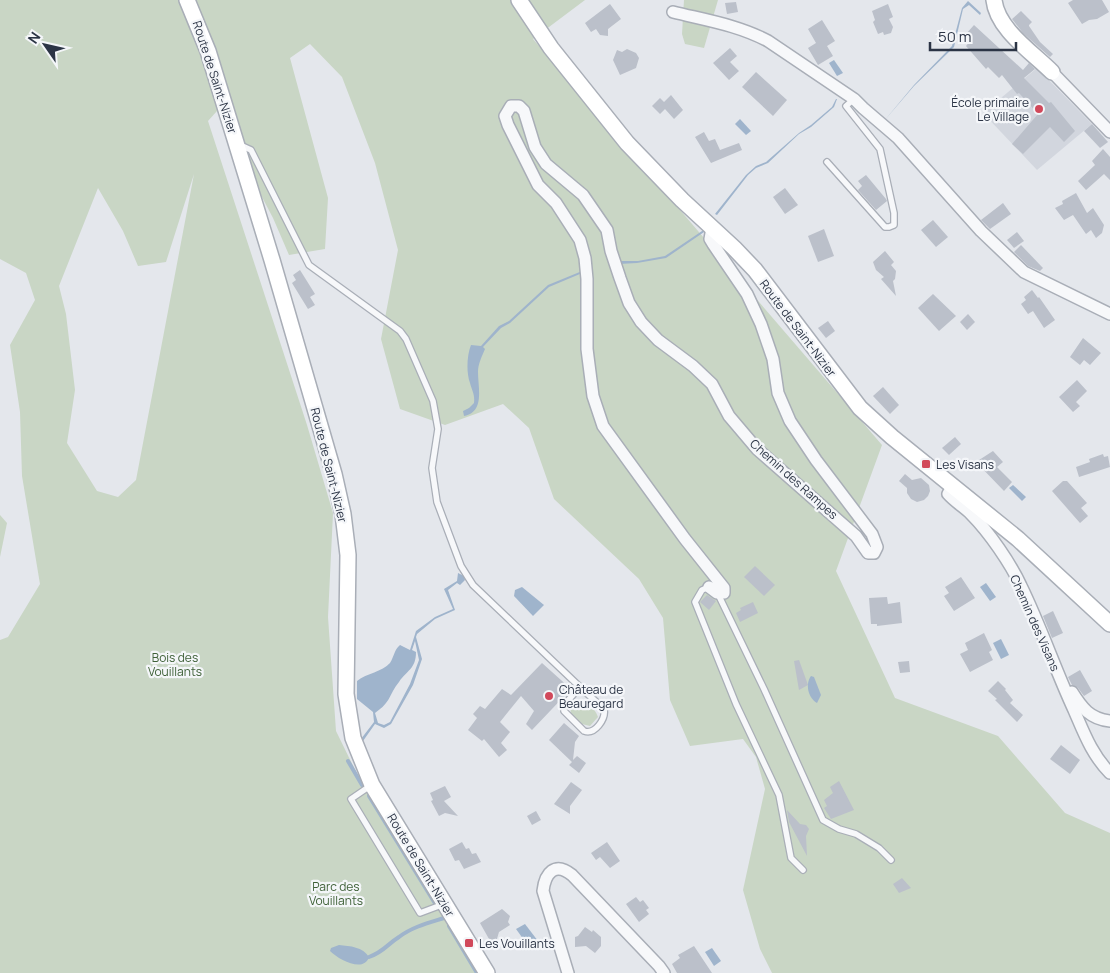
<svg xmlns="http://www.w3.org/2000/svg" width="1110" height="973" font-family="Manrope,sans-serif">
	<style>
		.built { fill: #d2d6de }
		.green { fill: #c9d6c5; fill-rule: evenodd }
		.water { fill: #9fb4cc; fill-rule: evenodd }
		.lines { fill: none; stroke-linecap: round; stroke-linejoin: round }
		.stream { stroke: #9fb4cc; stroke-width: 4 }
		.building { fill: #bbc0ca }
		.service-casing { stroke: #a9aeb7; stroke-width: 8 }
		.minor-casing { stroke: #a9aeb7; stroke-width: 14 }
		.secondary-casing { stroke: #a9aeb7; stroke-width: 18 }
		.service { stroke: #f7f8fa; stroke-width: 5.5 }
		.minor { stroke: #f7f8fa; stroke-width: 11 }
		.secondary { stroke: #fff; stroke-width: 15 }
		.poi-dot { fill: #d1495b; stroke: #f4f6f9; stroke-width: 2 }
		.labels { text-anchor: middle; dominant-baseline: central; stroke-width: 4.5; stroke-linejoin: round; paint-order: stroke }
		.street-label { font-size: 12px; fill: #2b3445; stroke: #f4f6f9 }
		.poi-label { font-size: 12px; fill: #2b3445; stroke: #f4f6f9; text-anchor: start }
		.park-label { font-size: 12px; fill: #3f6138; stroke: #f4f6f9 }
	</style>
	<rect width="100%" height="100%" fill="#e4e7ec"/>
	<path class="built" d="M1037 68 1092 124 1037 170 983 113Z"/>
	<g class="green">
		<path d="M0 0H585L533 39 882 445 836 571 895 698 998 736 1065 813 1110 833V973H772L760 949 743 890 765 789 756 757 743 739 690 746 670 700 663 618 639 579 554 499 529 428 503 404 445 425 400 409 381 339 398 250 375 163 342 77 310 44 290 58 328 198 325 249 289 255 273 218 217 111 208 121 307 425 333 513 328 617 336 731 359 778 479 973H0V640L8 637 40 584 22 476 20 412 10 345 35 300 26 273 0 259ZM194 174 136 480 118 497 97 491 67 443 75 390 66 314 59 286 98 188 123 231 138 266 166 262Z"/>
		<path d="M684 0H718L704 48 685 44 682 34Z"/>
		<path d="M0 515 7 523 0 557Z"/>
		<path d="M577 699C586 699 595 708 598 717L590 726 582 724 571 714 570 706Z"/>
	</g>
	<g class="water">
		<path d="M968 1 981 13 980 15 969 5 963 9 954 47 914 86 884 121 914 85 952 46 962 8Z"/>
		<path d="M834 60 843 73 837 76 829 63Z"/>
		<path d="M836 99H837L834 107 811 127 799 134 768 163 756 168 748 175 717 215 715 214 746 175 756 166 766 162 799 133 811 125 832 107Z"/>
		<path d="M740 119 751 131 746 135 735 124Z"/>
		<path d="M705 229 707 230 666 258 637 263 619 264 617 261H638L665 256Z"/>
		<path d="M587 269V271L549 287 510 323 501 328 483 347 485 349C482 356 478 364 478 372 478 388 485 412 464 416L463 411 469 408 474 403C475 394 472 391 470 383 466 372 467 355 471 345L481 346 499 326 509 321 548 285Z"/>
		<path d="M1013 485 1026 497 1022 501 1009 488Z"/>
		<path d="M458 573 464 576 465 580 460 585 457 583 448 590 455 610 435 619 417 634 416 637 422 659 413 685 391 724 384 728 375 724 363 741 361 739 374 722 373 712 357 699V681C367 673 382 672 390 663 394 657 394 650 400 645L410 650 416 631 435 617 453 609 444 589 457 581ZM415 641 419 660 410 684 390 722 384 725 378 723 375 713C392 701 388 696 399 682 407 670 416 669 416 652L412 650Z"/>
		<path d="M986 583 996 597 990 601 980 587Z"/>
		<path d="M522 587 544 605 533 616 514 596 515 590Z"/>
		<path d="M1001 639 1009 655 1001 659 993 643Z"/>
		<path d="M811 676 814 677 821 695 817 703C808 698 805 684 811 676Z"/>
		<path d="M525 924 538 941 529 947 516 929Z"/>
		<path d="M339 945C350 946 363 947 369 957 364 973 339 960 330 951L331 948Z"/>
		<path d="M712 948 721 961 714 966 705 952Z"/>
	</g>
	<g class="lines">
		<g class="stream">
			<path d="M348 761 362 785"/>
			<path d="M369 796 436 905"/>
			<path d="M449 926 477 973"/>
			<path d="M369 957C385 951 386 945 399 937 412 927 428 923 444 918"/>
		</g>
	</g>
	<g class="building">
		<path d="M1073 0H1102L1109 12 1097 19 1089 20 1082 24 1068 3Z"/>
		<path d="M736 2 738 12 727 14 725 3Z"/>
		<path d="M610 4 621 19 608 29V36L600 35 596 29 591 32 585 23Z"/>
		<path d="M888 4 893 17 889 19 893 27 891 33 884 35 883 32 878 34 873 22 875 20 872 11Z"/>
		<path d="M1021 11 1032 22 1029 25V26L1040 42 1053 54 1050 57 1023 33 1012 19Z"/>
		<path d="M822 20 835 41 827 46 833 56 818 65 808 48 816 43 808 29Z"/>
		<path d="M974 25 1023 70 1029 63 1035 69 1024 78 1049 103 1051 102 1075 131 1064 142 1050 127 1023 154 1012 144 1038 114 1019 93 1017 94 1002 75 999 78 988 67 986 69 966 46 971 40 966 34Z"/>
		<path d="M730 48 737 56 730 62 739 71 729 80 713 63Z"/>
		<path d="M627 49 636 53 639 58 636 68 620 75 613 60 617 50 622 52Z"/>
		<path d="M756 72 787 100 773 116 742 87Z"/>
		<path d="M671 95 683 110 674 119 665 109 660 114 652 106 660 98 664 102Z"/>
		<path d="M1092 124 1108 142 1100 148 1084 131Z"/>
		<path d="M704 132 709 141 715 139 720 150 739 143 742 150 711 163 695 137Z"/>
		<path d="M1103 149 1110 157V180L1104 174 1086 190 1078 181 1095 165 1092 161Z"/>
		<path d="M866 175 886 199 887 201 876 210 858 190 862 186 858 181Z"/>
		<path d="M785 188 798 205 785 214 773 197Z"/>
		<path d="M1076 193 1087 213 1093 208 1104 225 1102 233 1096 238 1091 230 1086 234 1073 215 1064 220 1055 208 1063 204 1062 201Z"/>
		<path d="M1003 203 1011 214 990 229 981 220Z"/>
		<path d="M933 220 948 237 936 247 921 230Z"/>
		<path d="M824 229 834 256 818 262 808 236Z"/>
		<path d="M1017 232 1024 241 1014 248 1007 240Z"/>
		<path d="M1021 245 1043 268 1040 271 1028 266 1014 252Z"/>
		<path d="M885 251 894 262 891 265 896 271 895 279 893 281 896 296 881 279 884 277 876 270 873 262Z"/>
		<path d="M300 270 315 294 310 297 315 305 308 309 292 283 296 280 293 275Z"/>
		<path d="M1032 290 1038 298 1039 297 1055 320 1044 328 1033 311 1028 314 1021 304 1026 300 1024 297Z"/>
		<path d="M933 294 956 316 939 331 918 308Z"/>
		<path d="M968 314 975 322 967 330 960 322Z"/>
		<path d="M828 321 835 331 826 338 818 328Z"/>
		<path d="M1083 338 1101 353 1090 365 1084 360 1080 365 1070 357Z"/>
		<path d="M1077 380 1087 391 1076 402 1080 406 1073 412 1059 397Z"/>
		<path d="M883 387 899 405 890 414 873 396Z"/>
		<path d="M955 437 961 444 949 455 942 448Z"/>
		<path d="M993 451 1003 462 997 467 1012 482 1004 491 976 462Z"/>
		<path d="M1103 454 1104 457 1108 456 1110 467 1079 477 1076 467 1090 462 1089 459Z"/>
		<path d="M905 474 912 480 921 478 929 485 930 491 928 496 924 500 917 502 911 499 907 493V488L899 481Z"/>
		<path d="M1063 481H1067L1087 503 1081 508 1088 516 1080 523 1052 491Z"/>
		<path d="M755 566 775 585 764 596 744 577Z"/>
		<path d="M961 577 975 598 954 611 944 596 949 593 945 587Z"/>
		<path d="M707 595 716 601 709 610 700 602Z"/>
		<path d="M887 597 888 604 900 602 902 623 877 626V624H871L869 598Z"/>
		<path d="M753 602 758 613 740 622 736 613 741 610 740 608Z"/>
		<path d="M1053 611 1063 633 1052 638 1043 616Z"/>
		<path d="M984 633 992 650 989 652 993 660 970 672 960 654 968 650 965 643Z"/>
		<path d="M799 660 808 685 799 690 794 661Z"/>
		<path d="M909 661 910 672 900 673 898 662Z"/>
		<path d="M542 663 571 689 532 730 526 724 534 711 521 696 500 722 510 732 501 743 507 750 499 757 484 739 482 741 468 730 477 718 473 714 480 706 485 709 502 689 511 695Z"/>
		<path d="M1080 670 1092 691 1084 696 1078 688 1072 685 1068 677Z"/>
		<path d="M998 681 1006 689 1005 690 1013 700 1010 703 1023 715 1017 722 995 700 997 699 988 691Z"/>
		<path d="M564 723 579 736 575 742 573 760 577 756 586 763 579 773 569 765 572 762 549 740Z"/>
		<path d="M1061 745 1080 760 1070 774 1050 759Z"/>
		<path d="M839 781 854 810 831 819 824 808 827 806 824 800 833 793 830 787Z"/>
		<path d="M571 782 582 790 570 806V814L554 804Z"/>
		<path d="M445 786 451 797 444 801 458 816 445 813 439 816 431 801 433 800 430 793Z"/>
		<path d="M787 810 800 824 806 825 809 829 806 836 807 856 789 822Z"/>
		<path d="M536 811 541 820 532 825 527 816Z"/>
		<path d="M462 842 466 849 469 848 472 854 476 853 481 862 464 869 459 860 455 861 449 849Z"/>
		<path d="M607 842 620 861 610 868 600 857 596 860 591 853Z"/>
		<path d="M902 878 911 888 899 893 893 884Z"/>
		<path d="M636 897 640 902 643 900 649 908 646 910 649 914 639 922 626 904Z"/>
		<path d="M502 909 510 916 508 922 510 925 499 932 496 942 489 939 480 923Z"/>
		<path d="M585 927 592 932 593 930 601 937V946L595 953 586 946 575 947V937L578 936Z"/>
		<path d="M694 946 712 973H677L672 964 680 958 678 955Z"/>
	</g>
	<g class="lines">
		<g class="service-casing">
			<g id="service">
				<path d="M240 145 251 150 309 265 400 331 406 339 433 401 438 429 432 468 437 502 461 566 473 585 580 687 564 705V711L584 731C595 735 606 719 604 709L580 687"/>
				<path d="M827 162 885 227H889L894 225V213L880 149 846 106 854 99"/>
				<path d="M709 587 702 590 695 602 736 704 779 795 791 858 803 870"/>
				<path d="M718 594 764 689 823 820 839 829 856 834 879 848 891 860"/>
				<path d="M370 786 351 799 420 913 444 904"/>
			</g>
		</g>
		<g class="minor-casing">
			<g id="minor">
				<path d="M673 12C705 20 738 25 768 41L854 99 863 108 898 138 981 231 1024 272 1110 314"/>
				<path d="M1052 72 1110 132"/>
				<path d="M953 485 948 494C955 502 964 507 971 514 989 532 1011 564 1021 586 1041 627 1055 669 1074 710 1084 733 1092 755 1110 773"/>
				<path d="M709 587 717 593H724V588L685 539 603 426 593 396 587 349V279L585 258 580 240 556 203 538 185 508 125 505 116 511 106H519L524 111 535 147 546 164 583 195 607 230 611 251 620 278 629 303 641 322 658 340 693 366 712 384 729 416 757 449 856 536 868 553H874L877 547 872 534 816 460 790 421 778 393 773 359 761 324 747 294 713 244 710 239 712 228"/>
				<path d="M1072 692C1082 708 1090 719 1110 721"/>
				<path d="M568 973 543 891C545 873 555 861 572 875L659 966 664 973"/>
			</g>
		</g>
		<g class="secondary-casing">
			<g id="secondary">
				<path d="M187 0 208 51 272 260 334 474 343 514 348 555 346 694 353 738 372 785 487 973"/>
				<path d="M519 0 551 48 627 143 682 200 734 248 755 270 860 408 892 437 1018 539 1110 624"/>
				<path d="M994 0C997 29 1032 52 1052 72"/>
			</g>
		</g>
		<use href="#service" class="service"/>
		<use href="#minor" class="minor"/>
		<use href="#secondary" class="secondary"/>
	</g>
	<g class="poi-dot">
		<circle cx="1039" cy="109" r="5"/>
		<rect x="921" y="459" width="10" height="10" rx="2.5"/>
		<circle cx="549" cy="696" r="5"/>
		<rect x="464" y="938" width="10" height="10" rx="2.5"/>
	</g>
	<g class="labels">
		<g class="street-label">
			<text transform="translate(215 77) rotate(72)">Route de Saint-Nizier</text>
			<text transform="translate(798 328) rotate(53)">Route de Saint-Nizier</text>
			<text transform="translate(329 465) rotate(76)">Route de Saint-Nizier</text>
			<text transform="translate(794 479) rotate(42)">Chemin des Rampes</text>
			<text transform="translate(1035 623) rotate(66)">Chemin des Visans</text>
			<text transform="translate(421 865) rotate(59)">Route de Saint-Nizier</text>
		</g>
		<g class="poi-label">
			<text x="1029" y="102" text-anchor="end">École primaire<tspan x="1029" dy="14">Le Village</tspan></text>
			<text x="936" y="464">Les Visans</text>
			<text x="559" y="689">Château de<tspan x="559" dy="14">Beauregard</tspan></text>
			<text x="479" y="943">Les Vouillants</text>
		</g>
		<g class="park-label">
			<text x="175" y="657">Bois des<tspan x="175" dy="14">Vouillants</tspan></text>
			<text x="336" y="886">Parc des<tspan x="336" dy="14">Vouillants</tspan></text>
		</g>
	</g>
	<g transform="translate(45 45) rotate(304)" stroke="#f4f6f9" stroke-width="4" paint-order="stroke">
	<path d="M0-4L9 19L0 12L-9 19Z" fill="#2b3445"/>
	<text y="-8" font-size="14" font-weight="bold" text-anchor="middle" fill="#2b3445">N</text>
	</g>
	<path d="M930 42v8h86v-8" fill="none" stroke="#2b3445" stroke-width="2.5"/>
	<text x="938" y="42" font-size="15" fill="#2b3445" stroke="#f4f6f9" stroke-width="4" paint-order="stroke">50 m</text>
</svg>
